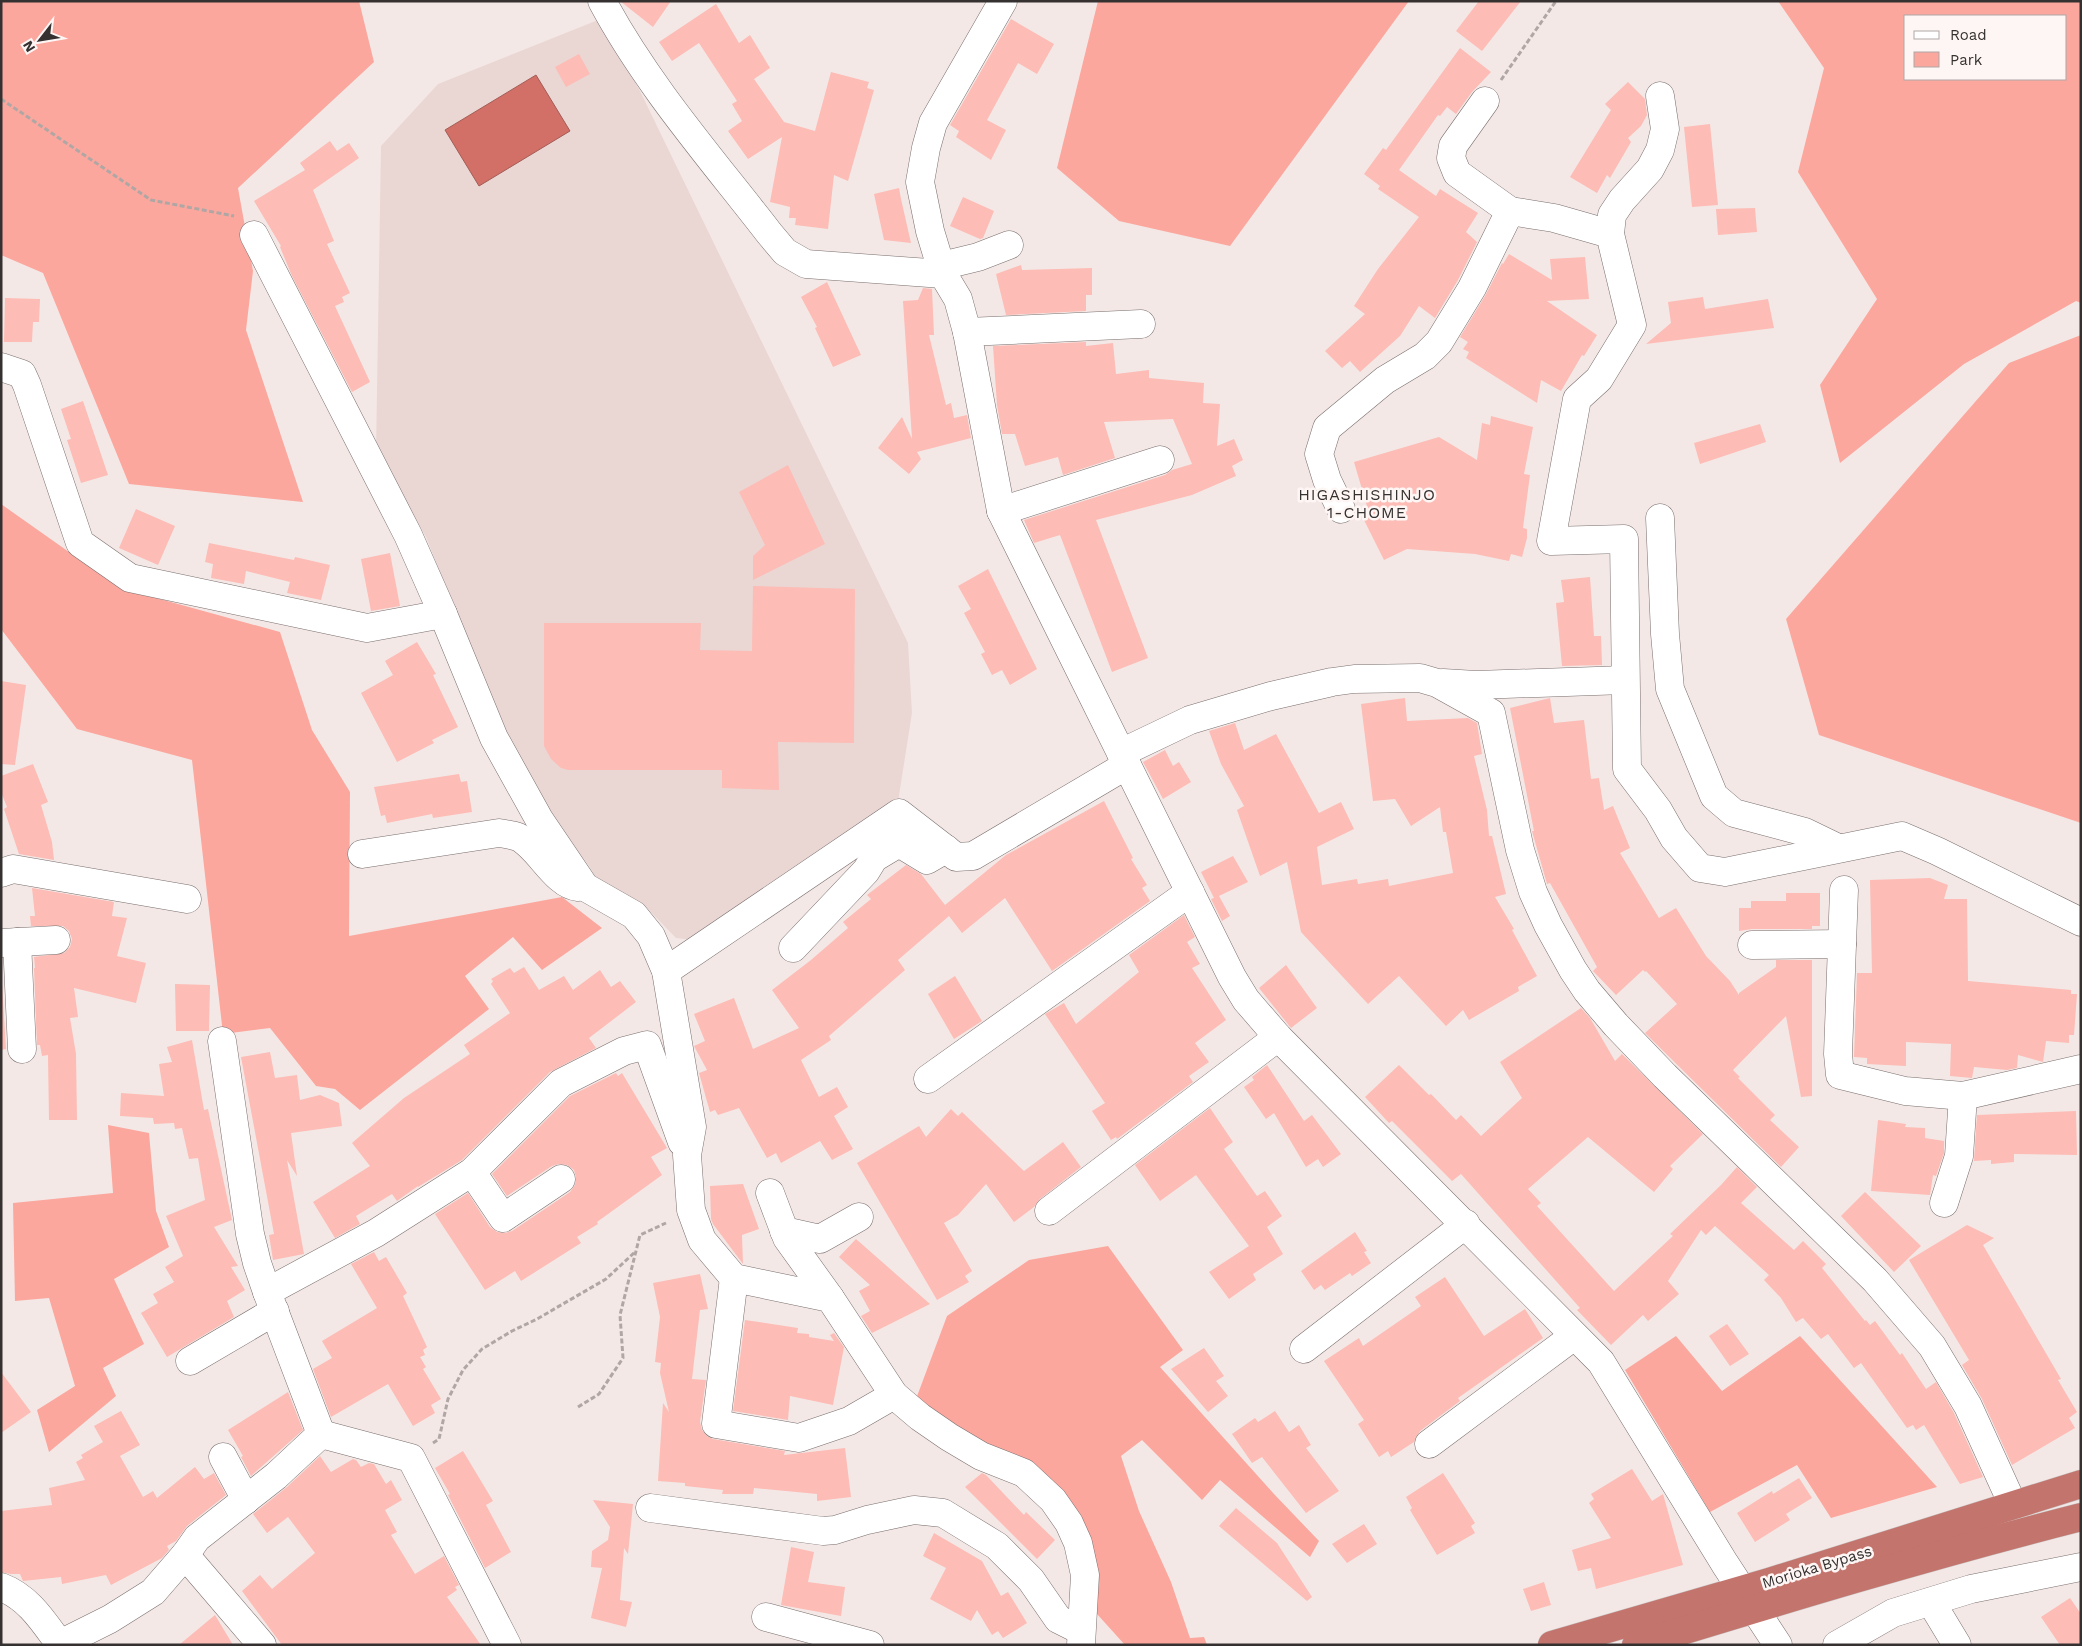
<svg xmlns="http://www.w3.org/2000/svg" width="2082" height="1646" font-family="'Work Sans',sans-serif">
	<style>
		.built { fill: #ead7d4 }
		.green { fill: #fba79e; fill-rule: evenodd }
		.water { fill: #d26f66; stroke: #a35c56 }
		.building { fill: #fdbcb5 }
		.lines { fill: none; stroke-linecap: round; stroke-linejoin: round }
		.minor-casing { stroke: #796f6e; stroke-width: 29 }
		.highway-casing { stroke: #cac9c9; stroke-width: 29 }
		.path { stroke: #b0a7a5; stroke-width: 3; stroke-dasharray: 5 2.5; stroke-linecap: butt }
		.minor { stroke: #fff; stroke-width: 28 }
		.highway { stroke: #c3746c; stroke-width: 28 }
		.labels { text-anchor: middle; dominant-baseline: central; stroke-width: 5; stroke-linejoin: round; paint-order: stroke }
		.street-label { font-size: 15px; fill: #353130; stroke: #fef6f5 }
		.neighbourhood-label { font-size: 16px; letter-spacing: 1px; fill: #353130; stroke: #fef6f5 }
	</style>
	<rect width="100%" height="100%" fill="#f4e8e6"/>
	<path class="built" d="M598 20 640 91 908 643 912 713 898 802 692 940 676 938 645 906 599 883 589 866 560 828 503 731 426 537 376 451 381 146 438 84Z"/>
	<g class="green">
		<path d="M1 1H359L374 62 238 188 253 271 246 330 303 502 129 484 43 273 1 255Z"/>
		<path d="M1098 1H1409L1230 246 1119 221 1057 168Z"/>
		<path d="M1778 1H2081V303L2076 301 1964 364 1840 463 1820 385 1877 299 1798 172 1824 68ZM2066 16V79H1906V16Z"/>
		<path d="M2081 335V823L1819 735 1786 619 2009 363Z"/>
		<path d="M1 504 120 588 280 632 312 730 350 792 349 936 562 897 602 928 542 970 513 937 465 976 489 1009 360 1110 335 1089 316 1086 270 1028 223 1034 192 760 77 729 1 629Z"/>
		<path d="M108 1125 149 1133 156 1211 169 1247 114 1279 144 1344 103 1368 116 1396 49 1452 37 1410 75 1386 49 1298 15 1301 13 1203 113 1193Z"/>
		<path d="M1108 1246 1183 1350 1160 1367 1274 1494 1319 1541 1310 1557 1220 1480 1202 1500 1142 1440 1121 1456 1139 1511 1171 1582 1190 1638 1204 1637 1207 1645H1125L1097 1614 1094 1557 969 1437 916 1399 947 1316 1029 1260Z"/>
		<path d="M1676 1336 1722 1391 1800 1336 1937 1487 1831 1518 1797 1465 1710 1512 1625 1370Z"/>
	</g>
	<path class="water" d="M536 75 570 131 479 186 445 130Z"/>
	<g class="building">
		<path d="M620 1H671L653 27Z"/>
		<path d="M1479 1H1521L1482 51 1456 31Z"/>
		<path d="M716 4 739 43 750 35 770 68 754 79 784 122 815 131 831 72 869 82 867 88 874 90 848 181 834 175 828 229 795 225 796 218H789L790 207 770 202 782 137 748 159 728 131 742 121 732 104 737 101 699 43 672 61 659 42Z"/>
		<path d="M1011 19 1054 44 1037 74 1018 63 987 120 1006 130 991 160 956 137 959 131 950 125Z"/>
		<path d="M1460 48 1491 72 1472 92 1456 114 1447 107 1440 116 1438 115 1399 170 1436 196 1440 189 1478 213 1466 232 1477 242 1458 280 1435 318 1419 306 1400 336 1360 372 1350 361 1342 368 1325 351 1365 314 1354 306 1378 269 1419 217 1378 189 1380 186 1364 174 1383 148 1386 150Z"/>
		<path d="M579 54 590 74 566 87 555 67Z"/>
		<path d="M1628 82 1645 99 1647 115 1641 126 1628 138 1631 142 1610 178 1607 175 1597 193 1570 177 1611 110 1605 104Z"/>
		<path d="M1710 124 1718 205 1692 207 1684 127Z"/>
		<path d="M330 141 337 151 349 143 359 158 313 190 334 241 327 244 350 293 342 297 344 302 335 306 370 382 352 392 292 276 280 247 281 246 254 201 305 170 300 163Z"/>
		<path d="M899 188 901 199 911 243 884 240 874 194Z"/>
		<path d="M963 197 994 211 983 238 980 239 950 226Z"/>
		<path d="M1755 208 1757 232 1718 235 1716 209Z"/>
		<path d="M1509 254 1552 280 1550 259 1585 257 1589 299 1547 301 1597 335 1584 356 1582 355 1561 391 1541 380 1537 403 1466 358 1469 352 1463 349 1468 342 1460 337 1485 296 1502 263 1503 264Z"/>
		<path d="M1021 265 1022 270 1092 268V295H1086V311L1006 315 996 274Z"/>
		<path d="M827 282 861 355 833 367 815 328 817 327 801 297Z"/>
		<path d="M923 288 932 289 934 335H929L946 405 951 403 954 418 967 415 971 438 917 452 921 459 909 474 878 448 902 417 912 439 903 301 918 300Z"/>
		<path d="M1703 297 1705 309 1768 299 1774 328 1646 344 1671 323 1668 302Z"/>
		<path d="M5 298 40 299 39 322H33L32 342H4Z"/>
		<path d="M1086 342V346L1113 343 1116 374 1149 370V378L1204 383 1203 403 1220 404 1217 446 1234 439 1243 460 1232 466 1236 476 1192 495 1096 520 1148 658 1112 672 1060 535 1034 543 1024 520 1165 475 1172 470 1192 464 1173 419 1104 422 1115 458 1063 475 1058 457 1025 466 1015 434H1002L997 405 993 346Z"/>
		<path d="M83 401 108 475 81 483 67 440 71 439 61 409Z"/>
		<path d="M1491 416 1533 427 1524 474 1530 475 1523 528 1527 529V538L1522 557 1511 554 1509 561 1475 554 1407 549 1384 560 1362 516 1369 513 1354 462 1439 437 1477 460 1482 423 1490 425Z"/>
		<path d="M1760 424 1766 442 1700 464 1694 443Z"/>
		<path d="M788 465 825 544 753 580V556L765 545 739 492Z"/>
		<path d="M136 509 175 526 158 565 119 548Z"/>
		<path d="M209 543 294 560 295 557 330 565 321 600 287 593 290 582 246 571 244 584 211 578 213 564 205 562Z"/>
		<path d="M390 553 400 606 371 611 361 559Z"/>
		<path d="M988 569 1037 669 1010 685 1002 670 992 675 981 654 985 652 964 613 971 609 958 586Z"/>
		<path d="M1590 577 1594 636H1601L1602 665 1562 666 1556 603 1564 602 1561 580Z"/>
		<path d="M753 586 855 589 854 743 778 742 779 790 722 788V770H568L561 768 551 759 544 746V623H701L700 650 752 651Z"/>
		<path d="M417 642 436 674 433 675 458 727 432 740 434 743 397 762 361 693 393 675 385 661Z"/>
		<path d="M1 681 26 685 15 765 1 764Z"/>
		<path d="M1405 698 1407 721 1468 718 1477 723 1482 754 1474 756 1487 810 1489 836H1492L1506 894 1495 897 1514 929 1512 930 1537 976 1518 987 1519 991 1469 1020 1463 1010 1446 1026 1399 976 1368 1004 1301 932 1287 862 1260 876 1237 810 1244 806 1221 764 1209 731 1235 723 1244 750 1276 734 1319 813 1341 802 1354 829 1317 847 1322 885 1357 879 1358 884 1388 879 1389 886 1453 873 1446 832H1443L1440 807 1411 826 1395 799 1373 801 1361 704Z"/>
		<path d="M1550 698 1554 723 1584 720 1591 779 1599 778 1604 810 1613 806 1630 848 1620 853 1659 918 1676 908 1706 956 1730 981 1739 995V993L1776 967V960H1812V1096L1801 1097 1786 1016 1733 1070 1740 1077 1738 1078 1775 1115 1770 1120 1799 1147 1781 1167 1645 1033 1677 1004 1646 971 1645 972 1643 970 1616 995 1593 971 1597 967 1550 883 1547 884 1532 831H1534L1510 708Z"/>
		<path d="M1165 750 1173 766 1179 762 1191 782 1163 799 1143 762Z"/>
		<path d="M33 764 48 802 41 805 52 842 54 860 19 854 4 809 7 807 1 792V776Z"/>
		<path d="M459 774 461 782 467 781 472 812 433 818 432 814 387 823 385 815 381 816 374 787Z"/>
		<path d="M1104 801 1133 858 1131 859 1147 885 1142 888 1150 901 1052 971 1005 898 962 933 949 916 898 960 905 970 829 1036 831 1040 801 1060 819 1097 837 1087 848 1107 834 1116 853 1149 832 1160 820 1141 781 1163 776 1153 767 1158 739 1108 718 1115 715 1110 710 1112 699 1073 707 1070 694 1046 705 1041 694 1014 734 998 753 1049 799 1028 772 990 811 960 848 928 843 922 871 899 867 895 906 865 921 874 945 905 1006 855Z"/>
		<path d="M1233 856 1248 882 1219 896 1230 916 1222 921 1211 899 1214 898 1201 872Z"/>
		<path d="M1930 878 1948 885 1944 899H1967L1968 981 2071 990V994H2077L2074 1035H2069V1043L2046 1041 2043 1062 2018 1055 2017 1068 2007 1070 1974 1067 1972 1078 1950 1076 1951 1044 1906 1042V1066L1867 1064V1058L1854 1057 1857 973H1872L1870 880Z"/>
		<path d="M32 888 114 902 112 916 127 918 117 956 146 963 136 1003 74 988 78 1017 70 1018 76 1054 77 1120H49L48 1055 42 1056 40 1045H37L34 968H35L34 957 64 953 70 947 72 939 69 931 63 926H31L30 916H35Z"/>
		<path d="M1786 893H1820V926H1812V929H1752L1739 931V908H1751V901H1786Z"/>
		<path d="M1184 915 1195 937 1187 942 1200 964 1192 968 1226 1020 1195 1043 1209 1062 1189 1076 1193 1082 1117 1139 1116 1137 1111 1140 1092 1111 1105 1103 1045 1014 1064 1003 1076 1024 1139 972 1129 955Z"/>
		<path d="M1286 965 1317 1008 1291 1028 1259 988Z"/>
		<path d="M524 967 539 990 564 976 573 990 600 970 611 987 620 981 636 1002 589 1038 596 1048 550 1072 462 1160 418 1187V1186L397 1201 392 1194 356 1216 360 1224 335 1238 313 1202 370 1166 352 1143 404 1098 470 1054 464 1045 510 1013 491 984 493 981 491 979 510 968 514 973Z"/>
		<path d="M1 968 6 1049 1 1050Z"/>
		<path d="M955 976 982 1021 954 1039 928 994Z"/>
		<path d="M175 984 210 985 209 1031H176Z"/>
		<path d="M1581 1008 1590 1018 1615 1061 1622 1054 1703 1134 1670 1166 1673 1169 1654 1192 1588 1137 1528 1189 1541 1203 1537 1206 1614 1291 1673 1236 1670 1234 1721 1185 1737 1167 1757 1187 1741 1203 1794 1250 1803 1241 1826 1264 1822 1268 1865 1321 1866 1320 1870 1325 1875 1321 1900 1355 1902 1353 1926 1389 1936 1382 1954 1413 1983 1477 1960 1484 1924 1425 1916 1430 1913 1425 1907 1428 1861 1363 1854 1368 1828 1334 1821 1339 1803 1318 1796 1322 1781 1298 1764 1280 1769 1275 1715 1226 1706 1235 1701 1230 1668 1281 1679 1294 1648 1321 1643 1315 1611 1345 1577 1310 1580 1308 1461 1174 1452 1181 1392 1121 1389 1123 1365 1097 1399 1065 1429 1095 1431 1094 1456 1120 1461 1115 1481 1136 1522 1098 1500 1062Z"/>
		<path d="M192 1040 204 1110 208 1109 232 1220 214 1227 238 1266 231 1267 245 1290 227 1301 234 1317 167 1357 141 1313 158 1303 153 1294 174 1282 165 1267 183 1256 166 1216 205 1200 198 1158 189 1159 182 1128 175 1129 174 1123 154 1124 153 1118 120 1116 121 1093 164 1096 159 1064 172 1062 167 1047Z"/>
		<path d="M270 1052 275 1078 297 1075 300 1100 320 1095 339 1103 342 1126 291 1133 297 1176 287 1160 304 1254 273 1260 269 1235 274 1234 241 1057Z"/>
		<path d="M1267 1065 1304 1121 1312 1115 1341 1154 1323 1167 1318 1159 1306 1167 1274 1113 1266 1119 1244 1087 1254 1080 1252 1077Z"/>
		<path d="M616 1073 618 1076 622 1073 667 1148 651 1157 662 1175 597 1222 598 1224 577 1237 581 1243 521 1281 515 1271 485 1290 435 1214 468 1193 490 1227 497 1232 505 1233 512 1231 570 1192 575 1185 576 1177 574 1170 567 1165 559 1164 552 1166 507 1196 492 1174 570 1096Z"/>
		<path d="M1210 1108 1233 1142 1224 1149 1257 1196 1265 1191 1282 1216 1267 1227 1283 1254 1253 1274 1256 1280 1229 1299 1209 1272 1249 1246 1196 1175 1160 1201 1135 1165Z"/>
		<path d="M951 1109 958 1116 962 1112 1024 1171 1063 1142 1081 1167 1040 1199 1034 1207 1014 1222 986 1184 958 1215 944 1223 972 1271 965 1276 969 1282 937 1300 857 1163 919 1126 926 1137Z"/>
		<path d="M2076 1111 2077 1155 2014 1154V1162L1991 1164V1160L1974 1161 1977 1115Z"/>
		<path d="M1878 1120 1906 1124 1905 1127 1925 1128V1138L1944 1141V1153L1936 1176 1933 1175 1930 1195 1871 1191Z"/>
		<path d="M743 1184 759 1229 742 1235 743 1264 713 1224 711 1219 710 1186Z"/>
		<path d="M1865 1192 1921 1246 1894 1272 1841 1216Z"/>
		<path d="M1967 1225 1994 1238 1983 1245 2061 1379 2058 1380 2077 1412 2069 1418 2075 1428 2012 1465 1982 1399 1962 1365 1969 1360 1909 1260Z"/>
		<path d="M1355 1232 1367 1251 1364 1252 1371 1263 1352 1276 1350 1273 1325 1290 1321 1285 1314 1290 1301 1271Z"/>
		<path d="M856 1239 930 1304 872 1333 861 1316 870 1311 859 1291 870 1285 839 1257Z"/>
		<path d="M374 1252 379 1261 386 1257 407 1293 403 1296 427 1347 423 1350 425 1355 420 1357 426 1367 423 1369 441 1399 431 1405 435 1413 413 1426 388 1384 331 1417 313 1369 332 1358 322 1341 377 1308 351 1264Z"/>
		<path d="M700 1274 708 1309 700 1310 692 1379 706 1380 700 1422 702 1430 707 1436 713 1439 785 1451 784 1455 845 1448 851 1497 817 1501V1494L754 1488 753 1494H722L723 1490 685 1486V1483L658 1481 663 1403 669 1412 660 1373 661 1363 655 1362 660 1317 653 1283Z"/>
		<path d="M1445 1277 1484 1336 1525 1309 1543 1338 1458 1398 1460 1401 1420 1431 1414 1442 1391 1457 1388 1451 1379 1457 1358 1424 1364 1420 1324 1361 1359 1338 1363 1346 1421 1306 1415 1297Z"/>
		<path d="M745 1320 798 1328 797 1333 809 1334V1337L834 1341 830 1335 834 1333 844 1347 833 1405 790 1396 788 1420 733 1411Z"/>
		<path d="M1727 1324 1749 1354 1730 1366 1709 1336Z"/>
		<path d="M1204 1348 1224 1376 1216 1381 1228 1396 1208 1412 1171 1369Z"/>
		<path d="M1 1372 31 1412 1 1433Z"/>
		<path d="M288 1392 303 1430 251 1476 241 1457 243 1456 228 1430Z"/>
		<path d="M121 1411 140 1445 120 1456 143 1497 153 1491 157 1498 195 1467 204 1479 214 1473 226 1495 187 1526 176 1541 167 1546 169 1550 162 1558 111 1585 106 1575 62 1584 61 1577 23 1581 20 1574H11L1 1572V1511L52 1505 49 1488 85 1480 76 1462 83 1458 81 1455 103 1442 94 1426Z"/>
		<path d="M1275 1411 1289 1432 1299 1425 1311 1445 1306 1448 1339 1491 1306 1513 1262 1457 1252 1463 1232 1434 1255 1418 1258 1422Z"/>
		<path d="M463 1451 493 1501 486 1505 511 1552 485 1568 448 1495 450 1494 435 1468Z"/>
		<path d="M320 1456 331 1472 353 1459 356 1460 361 1467 369 1463 374 1464 386 1484 391 1480 402 1500 385 1510 397 1532 391 1535 415 1574 444 1556 459 1585 455 1587 457 1590 447 1597 481 1645H282L242 1591 260 1575 272 1589 315 1553 288 1517 267 1533 253 1514 287 1487Z"/>
		<path d="M1632 1469 1652 1501 1663 1494 1683 1565 1596 1589 1591 1568 1578 1571 1572 1550 1611 1538 1589 1503 1594 1499 1591 1494Z"/>
		<path d="M982 1473 986 1475 1024 1515 1026 1512 1055 1540 1037 1559 965 1487Z"/>
		<path d="M1443 1473 1475 1523 1471 1526 1475 1533 1437 1555 1410 1510 1412 1508 1406 1497Z"/>
		<path d="M1799 1478 1812 1498 1786 1514 1790 1520 1755 1542 1737 1513 1772 1491 1773 1494Z"/>
		<path d="M593 1500 633 1504 628 1554 624 1548 620 1600 632 1602 626 1627 591 1618 602 1568 591 1567 592 1551 608 1540 610 1527Z"/>
		<path d="M1236 1508 1277 1543 1312 1597 1307 1601 1219 1526Z"/>
		<path d="M1364 1524 1377 1544 1347 1563 1332 1544Z"/>
		<path d="M934 1533 982 1561 1001 1596 1008 1592 1027 1623 1003 1638 998 1631 992 1635 977 1610 971 1621 930 1599 946 1568 923 1556Z"/>
		<path d="M791 1547 814 1552 808 1582 845 1587 841 1616 781 1605Z"/>
		<path d="M1544 1582 1551 1605 1531 1611 1523 1589Z"/>
		<path d="M2070 1598 2081 1614V1645H2060L2041 1617Z"/>
		<path d="M215 1615 233 1645H179Z"/>
	</g>
	<g class="lines">
		<g class="minor-casing">
			<g id="minor">
				<path d="M602 1C647 85 711 158 769 233L785 252 806 264 943 274 958 299 967 332 1001 511 1232 977 1246 1000 1278 1037 1601 1362 1725 1564 1778 1645"/>
				<path d="M1510 211 1554 218 1610 234 1632 325 1599 379 1577 399 1551 541 1624 539 1627 769 1658 810 1674 838 1700 868 1725 872 1902 836 1937 851 2081 922"/>
				<path d="M1610 234 1612 215 1622 200 1650 169 1660 150 1665 129 1660 96"/>
				<path d="M254 235 408 535 443 614 494 738 539 819 585 887 634 915 651 936 666 971 692 1127 687 1155 691 1210 702 1240 734 1278 830 1298 894 1395 920 1417 949 1437 981 1456 1024 1473 1053 1500 1069 1523 1078 1543 1085 1575 1081 1645"/>
				<path d="M941 266 978 257 1009 245"/>
				<path d="M943 274 930 231 920 182 926 148 933 123 1003 1"/>
				<path d="M967 332 1141 324"/>
				<path d="M1 367 22 374 27 385 80 543 130 578 367 628 443 614"/>
				<path d="M1341 509 1327 480 1319 454 1327 428 1385 380 1425 356 1439 342 1472 288 1510 211 1457 173 1451 158 1453 146 1485 101"/>
				<path d="M1001 511 1160 460"/>
				<path d="M1660 518 1665 634 1670 689 1714 796 1734 813 1805 832 1838 848"/>
				<path d="M1443 683 1476 685 1625 680"/>
				<path d="M1121 753 1190 720 1271 696 1332 682 1354 679 1420 678 1437 683 1491 713 1520 850 1533 892 1548 925 1573 970 1587 991 1616 1025 1665 1076 1875 1280 1932 1346 1968 1406 2013 1505"/>
				<path d="M362 854 499 833C505 834 513 835 518 837 538 846 555 885 578 887"/>
				<path d="M1 873 13 869 187 899"/>
				<path d="M1844 890 1838 1054 1840 1075 1905 1091 1963 1096 2081 1069"/>
				<path d="M17 942 22 1049"/>
				<path d="M1 943 56 940"/>
				<path d="M1752 945 1842 944"/>
				<path d="M793 948 866 871 874 858 899 843 927 860 946 849"/>
				<path d="M666 971 899 813 956 857 973 856 1127 765"/>
				<path d="M222 1041 250 1234 257 1263 267 1292"/>
				<path d="M928 1079 1190 892"/>
				<path d="M472 1172 503 1218 561 1179"/>
				<path d="M770 1193 787 1238 830 1298"/>
				<path d="M1944 1203 1959 1156 1963 1096"/>
				<path d="M1049 1211 1278 1037"/>
				<path d="M784 1231 820 1239 859 1217"/>
				<path d="M734 1278 716 1424 799 1438 849 1421 894 1395"/>
				<path d="M1304 1349 1466 1224"/>
				<path d="M190 1361 275 1311"/>
				<path d="M321 1434 411 1458 507 1645"/>
				<path d="M1429 1444 1574 1336"/>
				<path d="M223 1457 246 1500"/>
				<path d="M650 1508 823 1531 835 1530 867 1520 914 1510 943 1513 997 1546 1031 1580 1058 1619 1080 1630"/>
				<path d="M185 1555 262 1645"/>
				<path d="M1 1587C28 1597 43 1621 59 1643"/>
				<path d="M1931 1602 1957 1645"/>
				<path d="M766 1617 870 1645"/>
				<path d="M58 1645 110 1619 153 1592 185 1555 197 1538 276 1476 321 1434 267 1292 376 1233 472 1172 561 1083 624 1051 647 1045 682 1142"/>
				<path d="M1837 1645 1893 1613 1971 1589 2081 1567"/>
			</g>
		</g>
		<g class="highway-casing">
			<g id="highway">
				<path d="M1552 1645 1769 1582 2081 1484"/>
				<path d="M1636 1645C1783 1600 1931 1555 2081 1517"/>
			</g>
		</g>
		<g class="path">
			<path d="M1501 80 1556 1"/>
			<path d="M1 99 151 200 234 216"/>
			<path d="M578 1407 599 1394 623 1358 620 1315 640 1235 666 1223"/>
			<path d="M433 1443 439 1439 448 1399 463 1370 482 1349 512 1331 537 1319 606 1279 635 1252"/>
		</g>
		<use href="#minor" class="minor"/>
		<use href="#highway" class="highway"/>
	</g>
	<g class="labels">
		<g class="street-label">
			<text transform="translate(1817 1567) rotate(-17)">Morioka Bypass</text>
		</g>
		<g class="neighbourhood-label">
			<text x="1367" y="494">HIGASHISHINJO<tspan x="1367" dy="18">1-CHOME</tspan></text>
		</g>
	</g>
	<rect width="2082" height="1646" fill="none" stroke="#353130" stroke-width="5"/>
	<rect x="1904" y="15" width="162" height="65" fill="#fef6f5" stroke="#aea7a6"/>
	<rect x="1914" y="31" width="25" height="8" fill="#ffffff" stroke="#aea7a6"/>
	<text x="1950" y="40" font-size="15" fill="#353130">Road</text>
	<rect x="1914" y="52" width="25" height="15" fill="#fba79e" stroke="#aea7a6"/>
	<text x="1950" y="65" font-size="15" fill="#353130">Park</text>
	<g transform="translate(40 40) rotate(239)" stroke="#fef6f5" stroke-width="4" paint-order="stroke">
	<path d="M0-4L9 19L0 12L-9 19Z" fill="#353130"/>
	<text y="-8" font-size="14" font-weight="bold" text-anchor="middle" fill="#353130">N</text>
	</g>
</svg>
